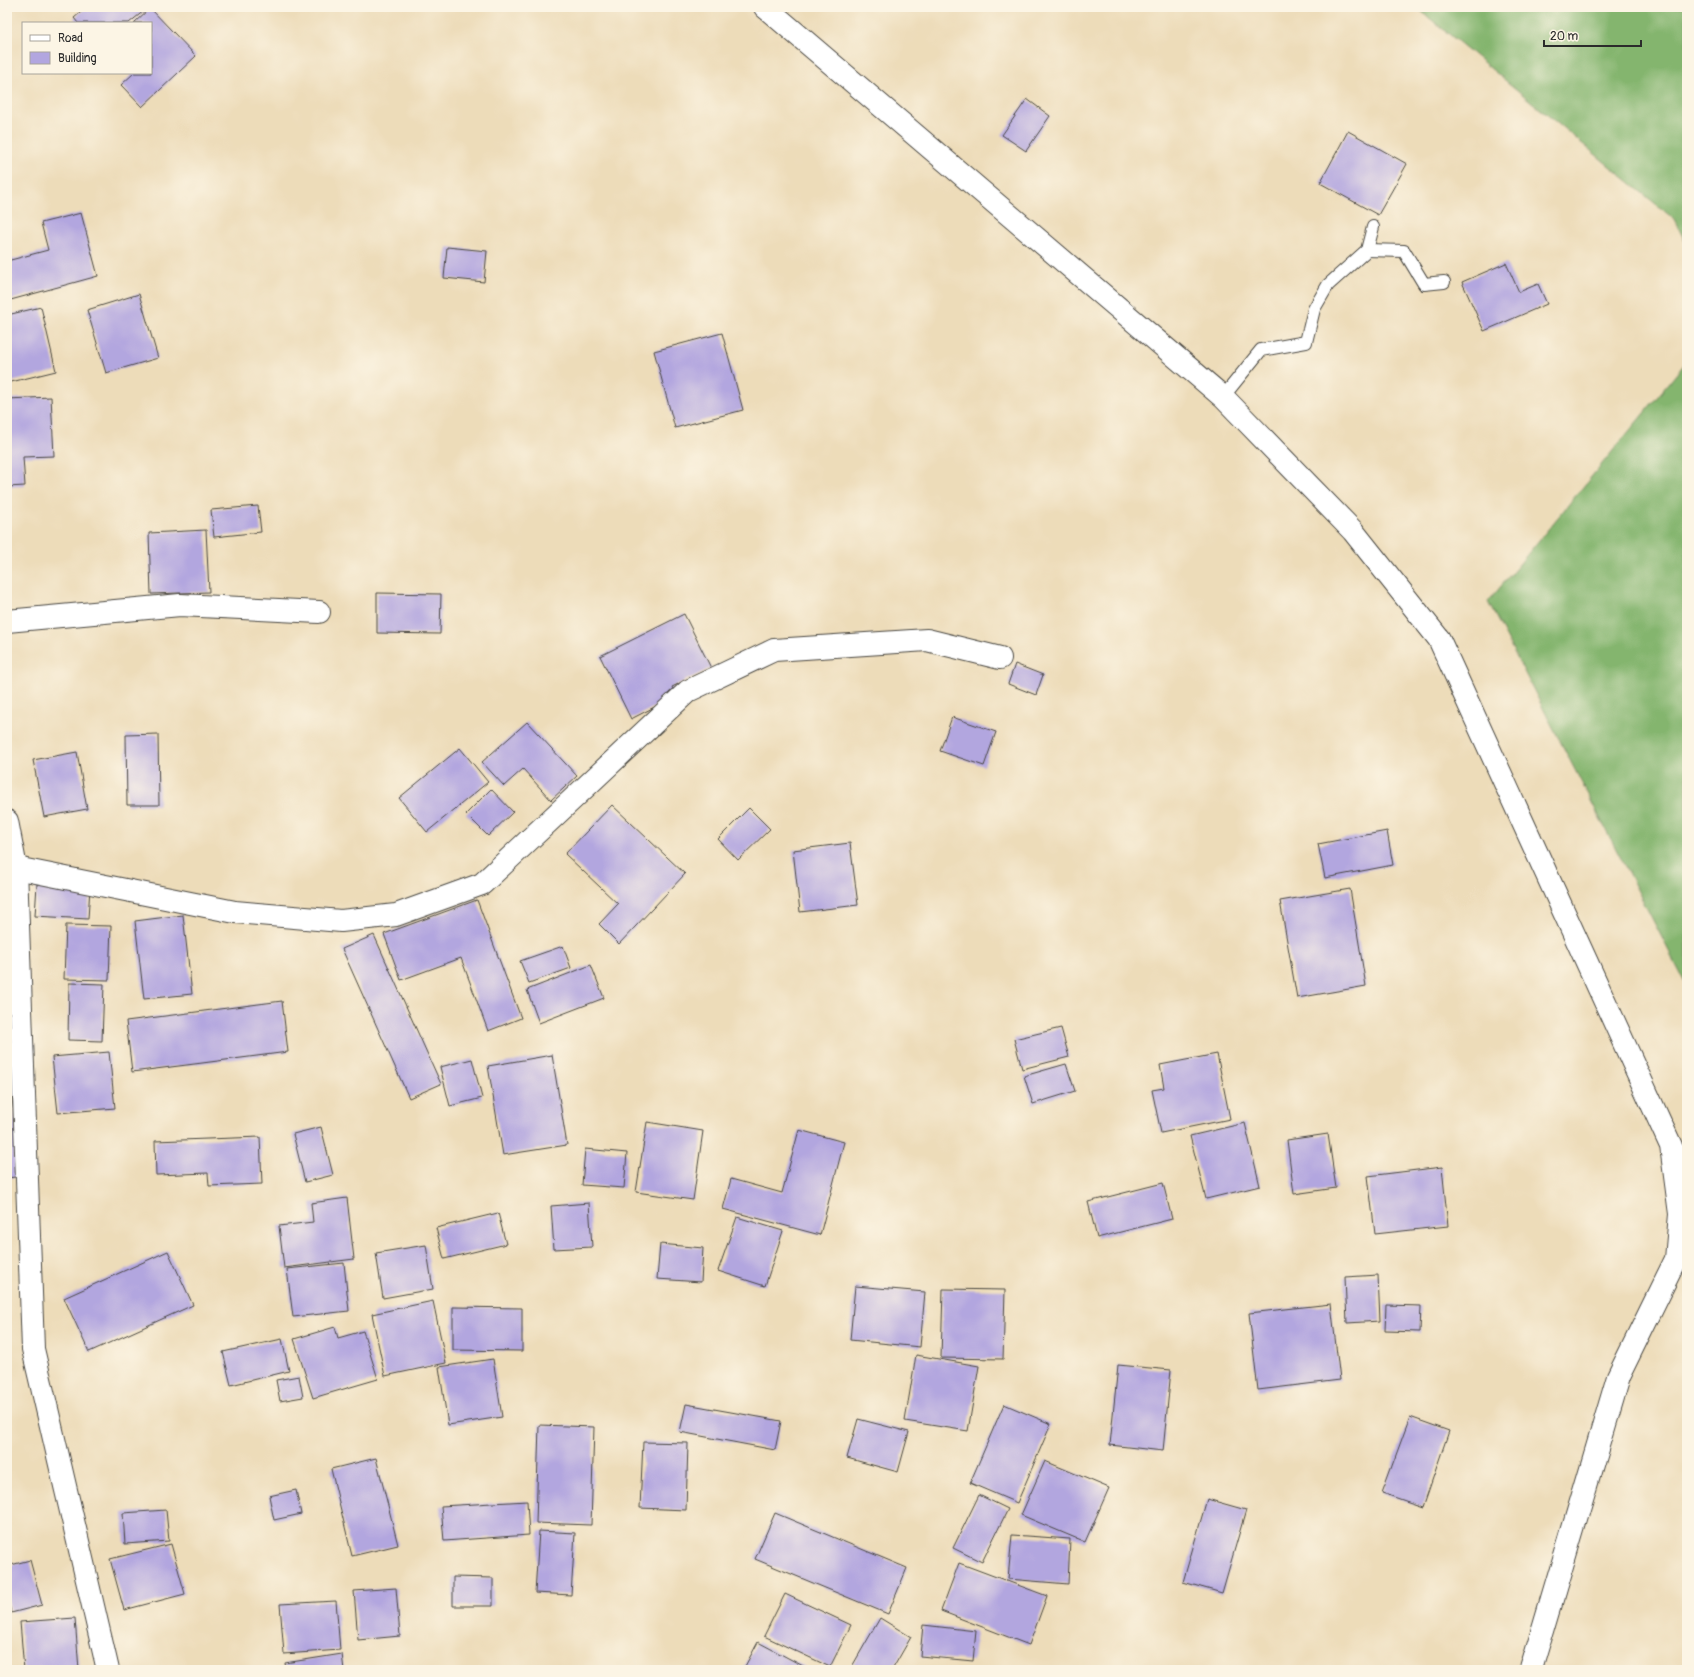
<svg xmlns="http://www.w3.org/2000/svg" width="1694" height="1677" font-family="Pangolin,sans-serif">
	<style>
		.forest { fill: #84b56e; stroke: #58704c }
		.building { fill: #b2a6df }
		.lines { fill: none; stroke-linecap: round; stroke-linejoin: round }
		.service-casing { stroke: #484640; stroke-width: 14 }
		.minor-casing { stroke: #484640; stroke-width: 24 }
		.service { stroke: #fff; stroke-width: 12 }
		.minor { stroke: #fff; stroke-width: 22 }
	</style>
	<rect width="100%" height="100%" fill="#fcf5e5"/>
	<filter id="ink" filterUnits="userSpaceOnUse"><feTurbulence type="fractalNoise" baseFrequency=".025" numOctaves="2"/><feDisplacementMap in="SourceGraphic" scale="8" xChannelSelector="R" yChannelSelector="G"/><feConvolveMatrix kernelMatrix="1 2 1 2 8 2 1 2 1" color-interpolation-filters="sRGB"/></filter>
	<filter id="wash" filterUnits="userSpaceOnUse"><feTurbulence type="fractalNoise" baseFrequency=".012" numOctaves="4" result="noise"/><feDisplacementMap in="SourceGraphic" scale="16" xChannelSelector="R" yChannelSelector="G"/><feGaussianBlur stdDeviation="0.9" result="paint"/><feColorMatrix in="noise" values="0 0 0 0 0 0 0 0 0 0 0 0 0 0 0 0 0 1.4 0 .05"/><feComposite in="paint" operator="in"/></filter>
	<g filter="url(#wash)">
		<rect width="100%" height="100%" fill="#eddcb9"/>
		<g class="forest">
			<path d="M1416 7H1687V245L1674 219Z"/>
			<path d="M1687 361V986L1488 602Z"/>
		</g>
		<g id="blocks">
			<g class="building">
				<path d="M87 7H143L145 10 129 23H78L74 18Z"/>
				<path d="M150 8 196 56 142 107 121 85 134 73H151V23H134Z"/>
				<path d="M1027 99 1050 116 1026 151 1002 135Z"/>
				<path d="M1348 131 1407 164 1378 215 1320 183Z"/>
				<path d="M81 213 98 276 7 301V261L48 250 41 223Z"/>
				<path d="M447 247 487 251 484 282 444 278Z"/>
				<path d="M1506 263 1519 292 1538 284 1547 304 1484 331 1462 282Z"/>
				<path d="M139 294 158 358 106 373 87 310Z"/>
				<path d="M41 307 56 371 7 383V315Z"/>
				<path d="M722 333 743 410 675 428 654 351Z"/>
				<path d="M51 397 54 456 23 457 25 486 7 487V399Z"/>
				<path d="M258 506 261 532 214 537 211 510Z"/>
				<path d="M206 530 209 592 151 594 149 533Z"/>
				<path d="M377 593 441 594 440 634 377 633Z"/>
				<path d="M684 614 711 668 672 687 676 696 631 719 600 656Z"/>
				<path d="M1015 664 1043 675 1036 695 1008 684Z"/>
				<path d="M952 717 996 732 984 766 940 751Z"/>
				<path d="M527 722 577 776 551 800 523 769 504 786 482 762Z"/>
				<path d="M158 734 159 805H127L126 735Z"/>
				<path d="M460 748 488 782 427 832 399 798Z"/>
				<path d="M77 752 87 809 44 817 33 760Z"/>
				<path d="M491 789 513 812 488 836 466 814Z"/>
				<path d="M612 805 685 874 619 944 599 924 618 904 565 854Z"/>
				<path d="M749 808 770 829 738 860 718 839Z"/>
				<path d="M1387 831 1393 865 1325 878 1318 844Z"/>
				<path d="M850 843 858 905 800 912 793 850Z"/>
				<path d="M37 884 90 887 88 919 35 916Z"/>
				<path d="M1350 889 1366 986 1297 998 1280 901Z"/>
				<path d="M477 900 521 1018 488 1031 461 958 401 980 384 934Z"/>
				<path d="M183 915 192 994 144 999 135 921Z"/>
				<path d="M66 925 111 926 109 980 64 979Z"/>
				<path d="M374 935 441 1084 409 1098 342 949Z"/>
				<path d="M563 946 571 968 529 983 520 961Z"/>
				<path d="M591 965 604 998 539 1023 527 990Z"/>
				<path d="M69 983 104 984 102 1041 68 1040Z"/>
				<path d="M282 1001 288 1052 132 1072 126 1021Z"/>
				<path d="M1061 1028 1069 1057 1022 1069 1014 1039Z"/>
				<path d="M109 1052 115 1108 58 1113 52 1057Z"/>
				<path d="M1217 1054 1230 1119 1161 1133 1152 1090 1164 1088 1160 1065Z"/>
				<path d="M552 1055 567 1145 503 1155 488 1066Z"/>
				<path d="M472 1059 482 1098 450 1106 440 1067Z"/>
				<path d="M1066 1064 1075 1091 1033 1104 1024 1076Z"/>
				<path d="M7 1068 24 1176 7 1178Z"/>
				<path d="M647 1122 703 1131 693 1200 636 1192Z"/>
				<path d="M1245 1123 1260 1186 1206 1199 1190 1136Z"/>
				<path d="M321 1127 333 1175 305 1182 293 1134Z"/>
				<path d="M799 1130 844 1142 820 1235 723 1209 731 1179 782 1193Z"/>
				<path d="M1328 1134 1336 1188 1294 1194 1287 1140Z"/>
				<path d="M260 1137 262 1184 209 1186 208 1173 156 1175 155 1141Z"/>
				<path d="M585 1149 627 1153 624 1188 582 1185Z"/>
				<path d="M1442 1167 1448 1226 1375 1234 1368 1176Z"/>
				<path d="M1163 1183 1172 1219 1097 1238 1088 1202Z"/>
				<path d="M347 1198 354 1259 284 1268 279 1226 313 1222 311 1203Z"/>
				<path d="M589 1203 592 1247 554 1249 551 1206Z"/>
				<path d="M498 1213 506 1244 444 1259 436 1228Z"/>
				<path d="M737 1217 783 1231 765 1286 718 1271Z"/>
				<path d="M660 1244 703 1248 701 1282 657 1279Z"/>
				<path d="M426 1245 433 1289 383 1298 376 1253Z"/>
				<path d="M168 1251 193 1305 89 1352 64 1298Z"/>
				<path d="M344 1263 349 1311 293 1317 287 1269Z"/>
				<path d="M1378 1275 1380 1321 1347 1323 1345 1277Z"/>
				<path d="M855 1286 925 1292 920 1347 850 1340Z"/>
				<path d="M943 1289 1005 1290 1003 1359 941 1358Z"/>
				<path d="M433 1301 446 1363 385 1376 372 1314Z"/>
				<path d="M1331 1304 1340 1380 1258 1390 1249 1313Z"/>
				<path d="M1386 1305 1421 1306 1420 1332 1385 1331Z"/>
				<path d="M453 1307 522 1308V1351L453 1350Z"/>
				<path d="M335 1327 338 1338 363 1331 378 1379 313 1398 294 1339Z"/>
				<path d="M282 1339 289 1371 231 1385 223 1352Z"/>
				<path d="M916 1355 979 1366 968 1431 905 1421Z"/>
				<path d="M493 1359 502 1417 448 1425 439 1367Z"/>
				<path d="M1118 1365 1171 1370 1163 1451 1110 1445Z"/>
				<path d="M299 1376 303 1397 280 1401 276 1380Z"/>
				<path d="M686 1404 781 1421 775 1450 680 1432Z"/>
				<path d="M1004 1404 1051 1424 1017 1503 970 1483Z"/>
				<path d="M1410 1417 1449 1431 1423 1507 1382 1493Z"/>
				<path d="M858 1419 909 1432 898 1472 847 1458Z"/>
				<path d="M539 1425 594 1427 591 1525 536 1523Z"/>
				<path d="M643 1442 688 1443 686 1510 640 1508Z"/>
				<path d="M376 1458 398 1545 352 1556 331 1469Z"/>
				<path d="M1045 1461 1109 1488 1085 1542 1021 1515Z"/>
				<path d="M296 1490 301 1514 274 1520 269 1496Z"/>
				<path d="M979 1495 1008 1509 982 1562 953 1548Z"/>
				<path d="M1207 1499 1246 1510 1222 1593 1183 1582Z"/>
				<path d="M527 1501 529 1535 444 1541 441 1506Z"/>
				<path d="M166 1510 169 1541 125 1544 123 1513Z"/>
				<path d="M775 1513 907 1568 888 1614 755 1559Z"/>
				<path d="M539 1531 575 1533 571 1595 535 1593Z"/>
				<path d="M1012 1535 1070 1539 1068 1584 1008 1579Z"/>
				<path d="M171 1544 185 1594 124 1610 110 1559Z"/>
				<path d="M30 1560 42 1605 11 1613 7 1596V1566Z"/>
				<path d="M959 1563 1047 1596 1029 1645 941 1611Z"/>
				<path d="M453 1577 493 1578V1606H453Z"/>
				<path d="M396 1588 400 1636 358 1640 354 1591Z"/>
				<path d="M785 1594 851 1625 830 1667 764 1636Z"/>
				<path d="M336 1601 340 1650 284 1654 280 1604Z"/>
				<path d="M75 1618 79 1670H24L20 1622Z"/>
				<path d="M880 1618 911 1637 892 1670H850Z"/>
				<path d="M923 1625 976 1631 973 1661 920 1656Z"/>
				<path d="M758 1642 805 1667 804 1670H743Z"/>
				<path d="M342 1654 344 1670H286L285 1663Z"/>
			</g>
		</g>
	</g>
	<g filter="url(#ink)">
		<use href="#blocks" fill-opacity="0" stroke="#484640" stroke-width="1"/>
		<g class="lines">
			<g class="service-casing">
				<g id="service">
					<path d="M1367 250 1404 251 1424 284 1444 282"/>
					<path d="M1223 397 1261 350 1306 342 1314 309 1328 285 1367 250 1373 227"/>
				</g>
			</g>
			<g class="minor-casing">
				<g id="minor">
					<path d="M765 7 1223 397 1353 531 1439 639 1671 1146 1680 1214 1676 1259 1618 1377 1531 1670"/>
					<path d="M7 621 180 605 319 612"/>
					<path d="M7 821 16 868 33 1349 108 1670"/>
					<path d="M16 868 235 912 341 921 396 915 482 884 688 691 774 650 927 640 1000 658"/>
				</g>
			</g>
			<use href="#service" class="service"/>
			<use href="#minor" class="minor"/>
		</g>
	</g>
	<rect width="1694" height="1677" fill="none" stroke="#fcf5e5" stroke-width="24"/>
	<rect x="22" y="22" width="130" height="52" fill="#fcf5e5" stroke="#a8a49b"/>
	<rect x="30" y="35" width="20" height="6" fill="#ffffff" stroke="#a8a49b"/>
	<text x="58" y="42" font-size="12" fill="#2b2b2b">Road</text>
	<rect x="30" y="52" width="20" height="12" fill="#b2a6df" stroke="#a8a49b"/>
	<text x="58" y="62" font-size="12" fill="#2b2b2b">Building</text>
	<path d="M1544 40v6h97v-6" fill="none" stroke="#2b2b2b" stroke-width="2"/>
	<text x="1550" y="40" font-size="12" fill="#2b2b2b" stroke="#fcf5e5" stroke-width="3" paint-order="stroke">20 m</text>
</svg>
